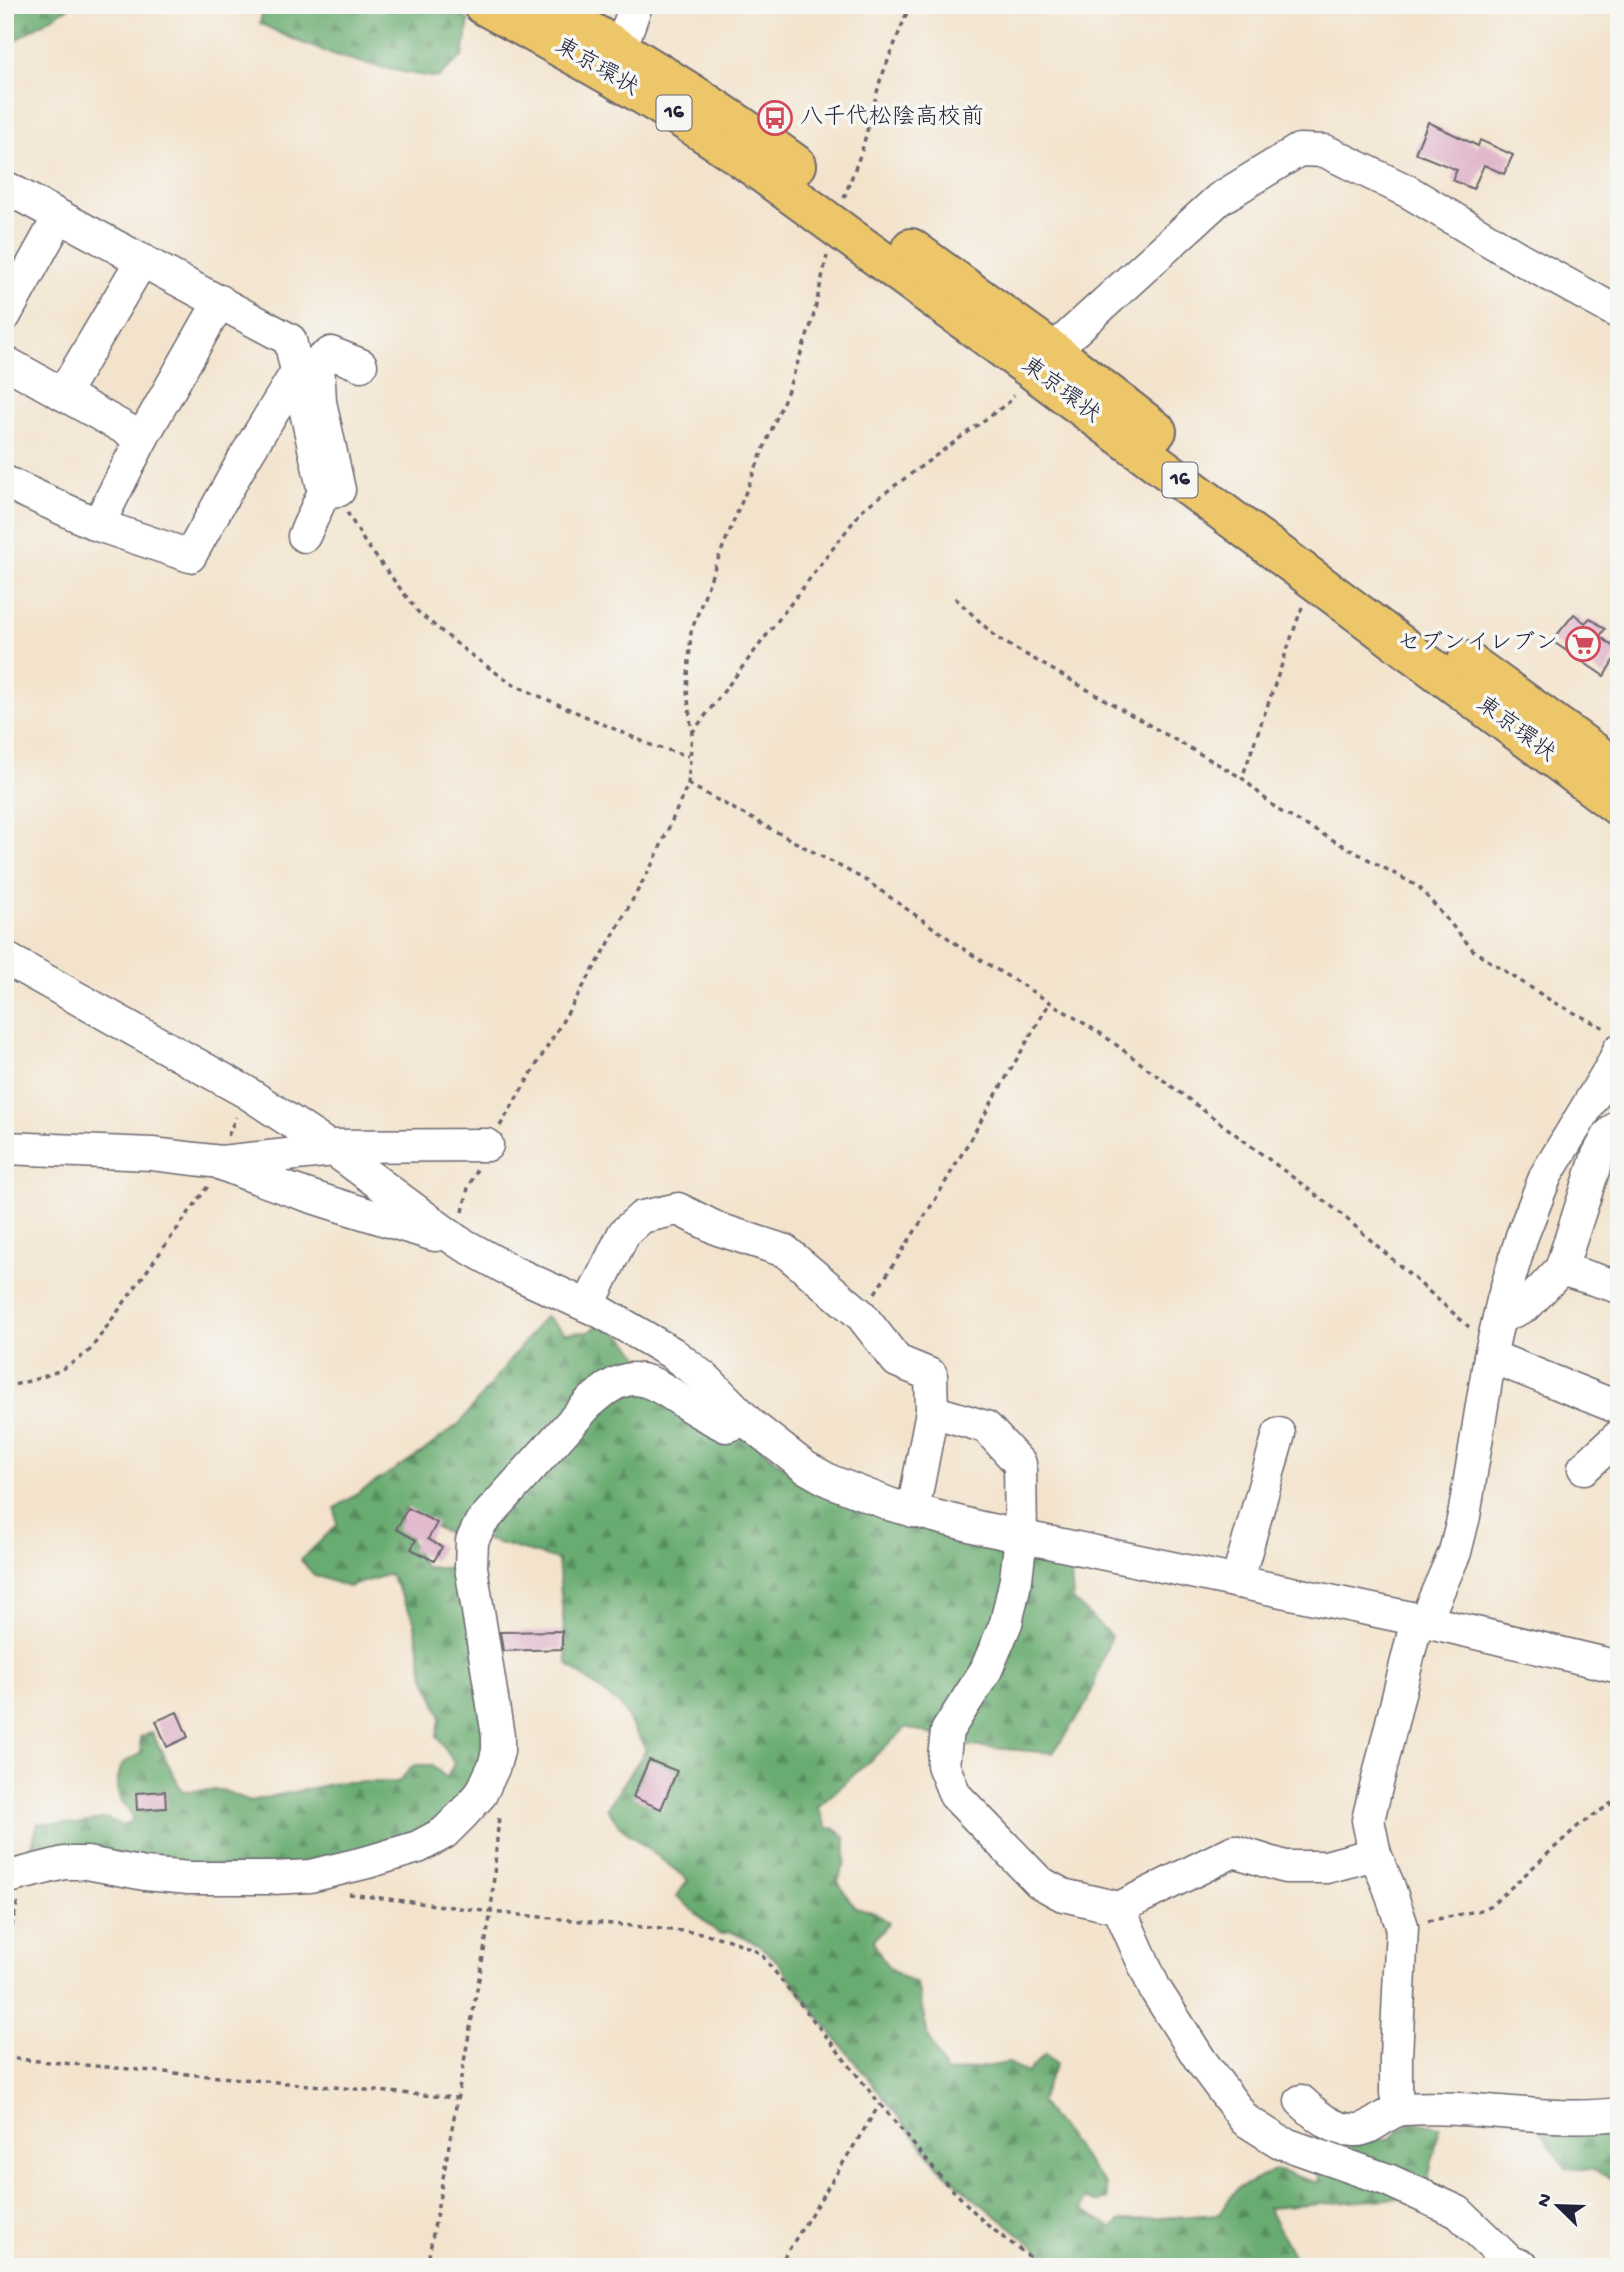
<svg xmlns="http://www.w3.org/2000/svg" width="1624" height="2272" font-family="'Gochi Hand','Klee One',sans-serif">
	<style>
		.forest { fill: url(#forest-firs); stroke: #466756; stroke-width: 2 }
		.building { fill: #deafc6 }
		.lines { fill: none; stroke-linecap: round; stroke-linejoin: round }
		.minor-casing { stroke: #6b666e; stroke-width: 35 }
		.highway-casing { stroke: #6b666e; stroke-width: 42 }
		.path { stroke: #6b666e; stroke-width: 3.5; stroke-dasharray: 5 5; stroke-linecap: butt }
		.minor { stroke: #fff; stroke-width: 32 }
		.highway { stroke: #ecc669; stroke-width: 38 }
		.labels { text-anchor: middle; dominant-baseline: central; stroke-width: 7; stroke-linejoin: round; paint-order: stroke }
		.shield { fill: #f6f6f2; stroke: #626272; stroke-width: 2 }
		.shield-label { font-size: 21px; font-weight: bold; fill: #22223b }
		.street-label { font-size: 23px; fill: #22223b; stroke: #f6f6f2 }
		.poi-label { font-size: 23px; fill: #22223b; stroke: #f6f6f2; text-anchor: start }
	</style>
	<defs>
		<pattern id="forest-firs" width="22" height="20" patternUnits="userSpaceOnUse" patternTransform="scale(1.75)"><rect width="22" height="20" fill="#69ac71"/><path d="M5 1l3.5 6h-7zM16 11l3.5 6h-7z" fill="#568c5e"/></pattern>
	</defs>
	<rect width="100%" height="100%" fill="#f6f6f2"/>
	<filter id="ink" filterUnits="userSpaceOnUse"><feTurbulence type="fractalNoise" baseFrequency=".0143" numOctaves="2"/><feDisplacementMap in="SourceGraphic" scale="14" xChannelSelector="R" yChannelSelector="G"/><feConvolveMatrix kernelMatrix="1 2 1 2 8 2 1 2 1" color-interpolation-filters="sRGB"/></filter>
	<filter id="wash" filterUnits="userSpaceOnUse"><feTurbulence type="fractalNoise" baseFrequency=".00686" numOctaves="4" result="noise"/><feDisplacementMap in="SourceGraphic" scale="28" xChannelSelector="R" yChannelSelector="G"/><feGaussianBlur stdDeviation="1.57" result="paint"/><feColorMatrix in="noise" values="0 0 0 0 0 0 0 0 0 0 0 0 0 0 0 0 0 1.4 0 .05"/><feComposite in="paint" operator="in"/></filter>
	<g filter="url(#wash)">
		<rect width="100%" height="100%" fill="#f3e3cc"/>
		<g class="forest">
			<path d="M5 5H72L5 47Z"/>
			<path d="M264 5H436L469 20 463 56 437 78C373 68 318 54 260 23Z"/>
			<path d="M545 1316 565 1333 588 1332 603 1322 625 1339 657 1377 745 1434 808 1487 852 1507 951 1535 1070 1560 1073 1600 1111 1636 1088 1701 1053 1753 970 1746 907 1727 818 1807 827 1828 836 1829 846 1839 845 1862 838 1882 854 1907 876 1913 889 1923 873 1941C885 1967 891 1973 917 1984L928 2036 946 2073 1009 2063 1027 2073 1045 2054 1056 2064 1040 2102 1105 2185 1107 2199 1096 2203 1085 2198 1082 2209 1113 2228 1119 2221 1219 2214 1236 2189 1276 2170 1318 2183 1322 2154 1332 2132 1355 2130 1388 2140 1412 2121 1440 2127 1428 2179 1413 2197 1268 2208 1296 2261 1310 2267H1063L1056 2263 971 2196 939 2167 825 2025 777 1961 758 1944 731 1932 719 1934 677 1896 688 1880 620 1827 607 1808 646 1750 621 1706 567 1664 558 1560 484 1539 459 1537 441 1530 405 1509 399 1518 424 1567 464 1569 489 1727 476 1795 434 1830 292 1869 47 1857 31 1850 38 1823 78 1824 106 1818 122 1826 131 1822 132 1814C114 1794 114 1789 122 1764L141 1753 140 1737 152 1733 182 1791 222 1790 250 1801 341 1782H398L414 1765H431L447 1778 454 1763 437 1736 441 1716 424 1674 414 1620 390 1574 348 1587 314 1575 301 1560 337 1525 335 1508 422 1452 460 1423Z"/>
			<path d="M1619 2111V2182L1593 2170 1566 2168 1540 2131 1550 2122Z"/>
		</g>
		<g id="blocks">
			<g class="building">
				<path d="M1428 122 1478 146 1480 140 1513 155 1504 174 1484 165 1473 189 1452 180 1457 170 1415 153Z"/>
				<path d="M1574 614 1585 623 1590 618 1605 629 1600 636 1619 651 1604 676 1552 641Z"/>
				<path d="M408 1508 437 1523 428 1539 442 1547 434 1561 411 1549 416 1540 396 1529Z"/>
				<path d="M562 1631V1649L503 1651 500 1632Z"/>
				<path d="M177 1712 188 1737 167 1747 156 1721Z"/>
				<path d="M649 1760 677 1771 661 1809 633 1797Z"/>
				<path d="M165 1791 166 1808 137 1810 136 1793Z"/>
			</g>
		</g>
	</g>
	<g filter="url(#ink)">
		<use href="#blocks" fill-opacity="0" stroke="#6b666e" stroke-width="2"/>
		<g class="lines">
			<g class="minor-casing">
				<g id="minor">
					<path d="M608 68 626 33 636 5"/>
					<path d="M5 187 290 340 324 492 339 490 320 402 318 362 331 353 361 365"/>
					<path d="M5 315 59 217"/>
					<path d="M5 362 142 438 98 525"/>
					<path d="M1037 365 1219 199 1299 150 1325 151 1409 192 1519 258 1619 313"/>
					<path d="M63 394 142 260"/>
					<path d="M142 438 220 301"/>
					<path d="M5 482 98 525 190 556 245 457 298 370"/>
					<path d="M304 536 324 492"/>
					<path d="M5 958 246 1092 334 1150 457 1241 513 1272 603 1313 672 1353 708 1381 750 1424 805 1467 830 1481 892 1505 981 1528 1425 1621 1619 1667"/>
					<path d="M328 1146 487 1145"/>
					<path d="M5 1148 152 1154 221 1162 334 1150"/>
					<path d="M222 1164C292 1193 364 1213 435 1235"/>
					<path d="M1561 1269 1619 1287"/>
					<path d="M588 1306 624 1233 642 1217 678 1209 718 1229 785 1251 861 1315 897 1361 931 1375 932 1411 913 1511"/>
					<path d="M1499 1318 1527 1305 1561 1269 1598 1155 1609 1135 1619 1126"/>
					<path d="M1490 1356 1619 1408"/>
					<path d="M932 1411 986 1427 1020 1464 1021 1537 1016 1579 1006 1623 986 1670 947 1731 943 1765 955 1795 1039 1882 1063 1895 1119 1908 1155 1989 1201 2061 1245 2120 1280 2142 1388 2180 1458 2212 1510 2262 1524 2267"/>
					<path d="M1584 1468 1619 1436"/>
					<path d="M1237 1582 1279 1434"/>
					<path d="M1425 1621 1455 1552 1464 1516 1490 1356 1503 1300 1522 1236 1546 1175 1613 1064 1619 1050"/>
					<path d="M5 1878 64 1863H87L145 1874 189 1878H273L310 1876 368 1862 418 1847 444 1833 462 1815 481 1794 494 1766 498 1751V1736L471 1567 472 1541 480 1524 588 1404C600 1394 610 1384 626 1380 649 1374 677 1399 696 1410 706 1416 716 1421 726 1426L746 1420"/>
					<path d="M1119 1908 1234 1851 1285 1867H1326L1375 1854"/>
					<path d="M1301 2101C1316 2115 1333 2131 1356 2130 1374 2130 1387 2110 1404 2109 1476 2104 1547 2123 1619 2114"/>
					<path d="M1399 2109 1396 2093V2057L1402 1926 1389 1887 1375 1854 1368 1820 1417 1620"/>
				</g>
			</g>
			<g class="highway-casing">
				<g id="highway">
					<path d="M483 5C571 53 657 100 740 157L1032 370 1619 807"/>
					<path d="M544 5C631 54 716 106 797 165"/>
					<path d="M911 248 1052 350 1157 431"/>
					<path d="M1467 661 1619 770"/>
				</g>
			</g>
			<g class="path">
				<path d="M844 198 862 150 880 81 910 5"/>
				<path d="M347 512 364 541 418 612 467 652 512 684 653 746 689 756"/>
				<path d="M955 598 997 638 1242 778"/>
				<path d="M1302 607 1242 778 1278 810 1419 887 1474 951 1553 1002 1604 1028"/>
				<path d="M692 733 863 509 1009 402 1014 395"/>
				<path d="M688 784 867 881 968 952 1103 1035 1339 1212 1469 1327"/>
				<path d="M500 1126 605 950 655 859 688 784 692 734 687 690 691 632 716 564 788 390 812 322 827 256"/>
				<path d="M228 1136 236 1117"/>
				<path d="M463 1212 468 1188 477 1169"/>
				<path d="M875 1293 935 1200 1050 1002"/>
				<path d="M5 1387C42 1378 61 1374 90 1350L208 1186"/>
				<path d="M349 1894 491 1912 702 1933 733 1941 760 1953 880 2104 944 2181 986 2224 1043 2267"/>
				<path d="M1428 1921 1481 1910 1493 1904 1578 1826 1619 1798"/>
				<path d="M5 1956 18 1900"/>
				<path d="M5 2058 457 2098"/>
				<path d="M427 2267 491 1912 499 1815"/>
				<path d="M778 2267 880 2104"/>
			</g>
			<use href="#minor" class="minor"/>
			<use href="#highway" class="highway"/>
		</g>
	</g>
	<defs>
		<g id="bus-ring" transform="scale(1.75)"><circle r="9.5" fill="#f6f6f2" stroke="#d1495b" stroke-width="1.5"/><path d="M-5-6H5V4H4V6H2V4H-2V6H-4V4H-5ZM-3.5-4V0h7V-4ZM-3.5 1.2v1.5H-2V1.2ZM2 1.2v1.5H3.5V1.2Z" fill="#d1495b"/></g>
		<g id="supermarket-ring" transform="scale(1.75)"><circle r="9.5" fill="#f6f6f2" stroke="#d1495b" stroke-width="1.5"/><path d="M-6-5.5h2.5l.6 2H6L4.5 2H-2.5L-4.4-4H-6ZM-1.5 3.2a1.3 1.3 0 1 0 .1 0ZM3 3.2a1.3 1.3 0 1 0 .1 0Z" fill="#d1495b"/></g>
	</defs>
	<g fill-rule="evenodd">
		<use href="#bus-ring" x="775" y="118"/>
		<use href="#supermarket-ring" x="1583" y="644"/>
	</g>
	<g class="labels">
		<g class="shield">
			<rect x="656.5" y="95.5" width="35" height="35" rx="5"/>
			<rect x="1162.5" y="462.5" width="35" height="35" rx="5"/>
		</g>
		<g class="shield-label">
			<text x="674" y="113">16</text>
			<text x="1180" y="480">16</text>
		</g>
		<g class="street-label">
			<text transform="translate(596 68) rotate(30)">東京環状</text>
			<text transform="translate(1060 391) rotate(37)">東京環状</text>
			<text transform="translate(1515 730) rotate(37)">東京環状</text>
		</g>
		<g class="poi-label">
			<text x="800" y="118">八千代松陰高校前</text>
			<text x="1558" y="644" text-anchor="end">セブンイレブン</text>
		</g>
	</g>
	<rect width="1624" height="2272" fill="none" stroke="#f6f6f2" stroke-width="28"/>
	<g transform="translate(1558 2206) rotate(293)" stroke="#f6f6f2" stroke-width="5" paint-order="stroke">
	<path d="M0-5L12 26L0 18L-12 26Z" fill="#22223b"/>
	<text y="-10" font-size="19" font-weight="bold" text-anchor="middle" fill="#22223b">N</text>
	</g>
</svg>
